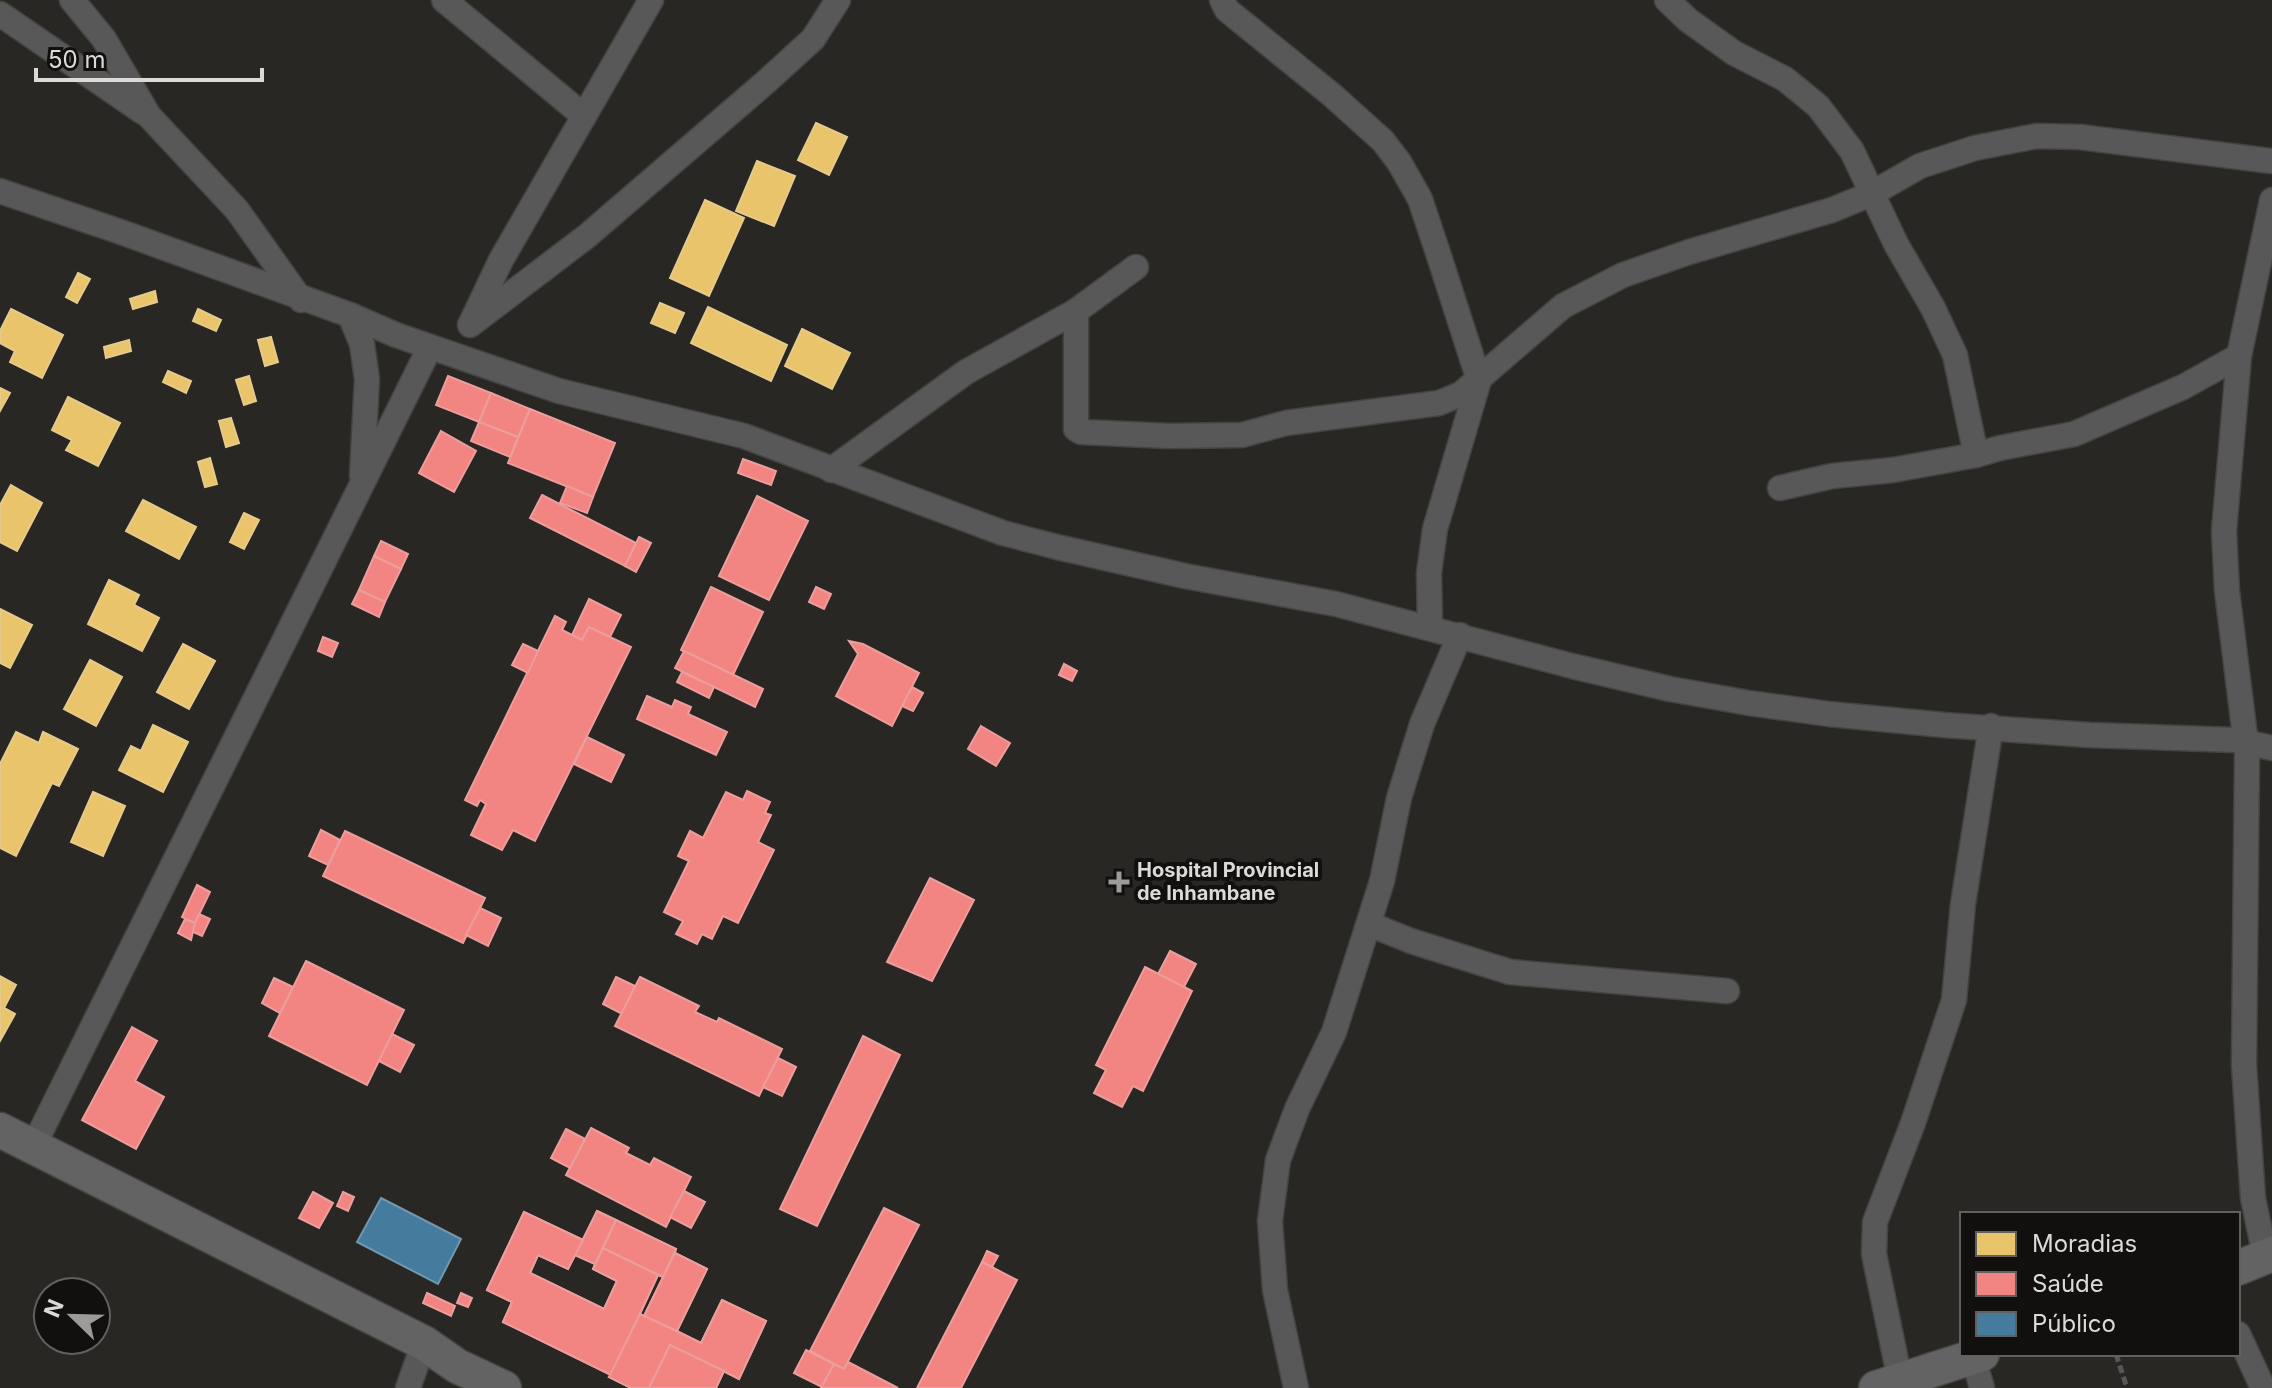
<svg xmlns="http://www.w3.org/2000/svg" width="2272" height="1388" font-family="Inter,sans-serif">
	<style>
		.homes { fill: #e9c46a; stroke: #e5ca8b; stroke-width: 2 }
		.health { fill: #f28482; stroke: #eb9e9c; stroke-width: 2; fill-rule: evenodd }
		.public { fill: #457b9d; stroke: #7297ae; stroke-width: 2 }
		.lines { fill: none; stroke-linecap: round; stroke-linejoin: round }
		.minor-casing { stroke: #454341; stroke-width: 27 }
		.secondary-casing { stroke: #454341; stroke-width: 37 }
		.path { stroke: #585757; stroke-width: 5; stroke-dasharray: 8 4; stroke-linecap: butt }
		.minor { stroke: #585858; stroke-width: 24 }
		.secondary { stroke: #636363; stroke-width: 34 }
		.poi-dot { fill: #9d9b98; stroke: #11100e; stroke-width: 3 }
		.labels { text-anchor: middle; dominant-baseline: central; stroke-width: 8; stroke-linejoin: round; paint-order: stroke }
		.poi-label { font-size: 20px; font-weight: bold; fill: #dcd9d7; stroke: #11100e; text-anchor: start }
	</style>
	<rect width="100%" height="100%" fill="#292724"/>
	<g class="homes">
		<path d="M816 123 847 137 829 175 798 160Z"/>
		<path d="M757 161 795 176 774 226 736 211Z"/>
		<path d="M705 200 744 218 709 296 670 278Z"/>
		<path d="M78 273 90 279 77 303 66 297Z"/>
		<path d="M155 291 157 302 133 309 130 299Z"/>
		<path d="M660 303 684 313 675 333 651 323Z"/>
		<path d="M708 307 787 345 771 381 691 343Z"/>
		<path d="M11 309 63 335 42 378 10 362 15 351 0 343V331Z"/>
		<path d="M198 309 221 320 216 331 193 321Z"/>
		<path d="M802 329 850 353 832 389 785 366Z"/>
		<path d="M271 337 278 362 265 366 258 340Z"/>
		<path d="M129 340 131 351 106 358 104 347Z"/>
		<path d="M168 371 191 381 186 393 163 382Z"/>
		<path d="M249 376 256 401 244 405 236 380Z"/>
		<path d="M0 388 10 393 0 411Z"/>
		<path d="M68 397 120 423 98 466 66 450 72 440 52 430Z"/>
		<path d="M231 418 239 443 226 447 219 421Z"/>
		<path d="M210 458 217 484 205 487 198 462Z"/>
		<path d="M11 485 42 503 17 551 0 542V505Z"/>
		<path d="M143 500 196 527 179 559 126 531Z"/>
		<path d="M244 513 259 520 244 549 230 542Z"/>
		<path d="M109 580 139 595 134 605 159 618 142 651 88 624Z"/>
		<path d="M0 609 32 625 10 668 0 663Z"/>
		<path d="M183 644 215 661 189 709 157 692Z"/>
		<path d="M90 660 122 677 96 726 64 709Z"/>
		<path d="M153 725 188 742 163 792 119 770 131 746 141 751Z"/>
		<path d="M16 732 39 743 43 732 78 749 59 786 52 783 16 856 0 848V764Z"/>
		<path d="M93 792 125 806 103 856 71 842Z"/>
		<path d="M0 976 16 985 4 1008 15 1014 0 1041Z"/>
	</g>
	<g class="health">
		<path d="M448 376 491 393 479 422 436 405Z"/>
		<path d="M491 393 530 409 518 437 479 422Z"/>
		<path d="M530 409 615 443 593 497 508 463Z"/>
		<path d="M479 422 518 437 510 457 471 441Z"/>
		<path d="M441 431 476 451 454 492 419 473Z"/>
		<path d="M743 459 776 471 771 485 738 473Z"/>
		<path d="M567 486 593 497 587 513 560 503Z"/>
		<path d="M542 495 636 543 625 566 530 518Z"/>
		<path d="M757 496 808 521 769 600 719 576Z"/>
		<path d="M639 537 651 543 636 572 625 566Z"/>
		<path d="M381 541 408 554 401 569 374 556Z"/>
		<path d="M374 556 401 569 385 602 359 590Z"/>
		<path d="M711 587 763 612 733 675 681 650Z"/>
		<path d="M816 587 831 594 824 609 809 602Z"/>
		<path d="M359 590 385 602 379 617 352 604Z"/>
		<path d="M589 599 621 615 610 637 589 627 582 640 572 635Z"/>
		<path d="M555 616 566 622 562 630 582 640 589 627 631 647 535 841 513 830 502 850 471 835 486 804 480 800 477 806 465 800Z"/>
		<path d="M323 637 338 643 332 657 318 651Z"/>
		<path d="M849 641 863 644 919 673 892 726 836 696 858 654Z"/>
		<path d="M523 644 538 651 528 673 512 665Z"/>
		<path d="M684 651 763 689 755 707 675 668Z"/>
		<path d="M1064 664 1077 671 1072 681 1059 675Z"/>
		<path d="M682 672 714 687 709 698 677 682Z"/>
		<path d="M912 687 923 693 913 711 902 706Z"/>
		<path d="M647 696 672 707 675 700 691 707 688 714 727 732 716 755 637 719Z"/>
		<path d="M981 726 1010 743 996 766 968 749Z"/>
		<path d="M587 737 624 755 611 782 574 764Z"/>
		<path d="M747 791 770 802 765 813 771 815 758 842 774 850 738 923 723 916 712 939 702 934 697 944 676 934 683 921 664 912 689 861 678 856 690 831 703 838 726 792 743 800Z"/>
		<path d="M321 830 340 840 328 865 309 856Z"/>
		<path d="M345 831 485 898 463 943 323 876Z"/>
		<path d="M930 878 974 900 932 981 887 962Z"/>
		<path d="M197 885 210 892 195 923 182 917Z"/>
		<path d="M480 908 501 918 488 946 466 935Z"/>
		<path d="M199 914 210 919 202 936 191 931Z"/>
		<path d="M185 919 195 923 191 940 178 933Z"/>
		<path d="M1170 951 1196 964 1184 987 1158 974Z"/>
		<path d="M306 961 404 1010 367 1085 269 1036Z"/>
		<path d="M1145 967 1192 991 1143 1091 1133 1086 1122 1107 1094 1093 1106 1070 1096 1065Z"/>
		<path d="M616 977 635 986 622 1014 603 1004Z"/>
		<path d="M640 977 699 1006 695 1012 717 1022 719 1018 782 1049 759 1096 615 1026Z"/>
		<path d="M274 978 293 987 280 1013 262 1003Z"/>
		<path d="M132 1027 157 1041 135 1081 164 1097 136 1149 82 1120Z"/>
		<path d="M392 1034 414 1045 400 1072 379 1061Z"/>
		<path d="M863 1036 900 1055 817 1226 780 1209Z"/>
		<path d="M778 1058 796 1067 782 1096 763 1087Z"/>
		<path d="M591 1128 629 1148 626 1153 650 1165 654 1158 691 1177 666 1227 566 1175Z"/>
		<path d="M566 1129 585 1139 570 1168 551 1158Z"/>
		<path d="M684 1191 705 1202 691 1228 670 1217Z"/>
		<path d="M313 1192 333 1203 319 1228 299 1218Z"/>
		<path d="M343 1192 354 1197 348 1211 337 1206Z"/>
		<path d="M884 1208 919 1225 844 1369 810 1351Z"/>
		<path d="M597 1211 676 1249 675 1253 707 1269 677 1331 701 1343 722 1300 766 1321 739 1379 724 1371 716 1388H631L609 1377 611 1375 503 1322 512 1302 487 1290 524 1212 583 1240ZM538 1255 568 1269 575 1255 595 1264 593 1269 617 1281 604 1309 530 1273ZM658 1275 663 1277 644 1316 640 1314Z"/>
		<path d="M597 1211 616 1220 595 1264 575 1255Z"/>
		<path d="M524 1212 583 1240 568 1269 538 1255 530 1273 604 1309 617 1281 593 1269 603 1248 658 1275 611 1375 503 1322 512 1302 487 1290Z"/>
		<path d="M616 1220 676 1249 663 1277 603 1248Z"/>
		<path d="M987 1251 998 1256 992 1267 982 1262Z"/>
		<path d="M675 1253 707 1269 677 1331 644 1316Z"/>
		<path d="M982 1262 1017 1280 961 1388H917Z"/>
		<path d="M427 1293 455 1306 451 1316 423 1303Z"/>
		<path d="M461 1293 472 1298 468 1307 457 1303Z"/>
		<path d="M722 1300 766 1321 739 1379 670 1345 649 1388H631L609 1377 640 1314 701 1343Z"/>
		<path d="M670 1345 724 1371 716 1388H649Z"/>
		<path d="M806 1350 834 1364 822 1387 794 1373Z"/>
		<path d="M848 1362 898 1388H821L834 1364 844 1369Z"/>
	</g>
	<path class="public" d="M381 1198 461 1239 438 1284 357 1242Z"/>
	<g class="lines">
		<g class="minor-casing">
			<g id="minor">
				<path d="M72 0 104 39 149 116 237 210 301 300"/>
				<path d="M444 0 584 116"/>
				<path d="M1222 0 1227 10 1332 95 1383 141 1399 162 1420 199 1439 256 1479 380 1435 529 1429 573 1430 627"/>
				<path d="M1667 0 1688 20 1734 53 1785 79 1818 106 1852 151 1896 244 1933 308 1955 355 1976 455"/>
				<path d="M0 14 143 112"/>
				<path d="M0 191 121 232 350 315 396 335 559 391 744 436 1003 533 1057 547 1185 576 1336 604 1572 666 1670 689 1749 703 1829 714 1944 725 2089 735 2236 740 2272 748"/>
				<path d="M1076 311 1136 267"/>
				<path d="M350 315 362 344 367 379 362 475"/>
				<path d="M472 321 501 260 651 0"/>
				<path d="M470 325 587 236 767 81 813 39 838 0"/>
				<path d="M831 470 966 372 1076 311V429L1081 432 1169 436 1242 435 1286 423 1439 403 1461 394 1563 306 1623 275 1689 252 1832 210 1871 194 1920 166 1975 148 2037 136 2080 137 2272 161"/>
				<path d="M1780 488 1832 476 1893 470 1976 455 2000 448 2074 434 2183 387 2239 356"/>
				<path d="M1369 924 1411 941 1510 972 1727 991"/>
				<path d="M33 1147 430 347"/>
				<path d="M2265 1256 2253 1198 2244 1065 2247 752 2227 591 2224 531 2239 356 2272 200"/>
				<path d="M2238 1334 2263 1388"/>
				<path d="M1973 1357 1982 1388"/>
				<path d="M1900 1380 1874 1254 1875 1222 1913 1123 1954 1000 1963 904 1991 726"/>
				<path d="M408 1388 424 1343"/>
				<path d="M1296 1388 1275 1290 1270 1221 1278 1160 1297 1109 1334 1032 1382 881 1399 798 1422 724 1460 635"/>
			</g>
		</g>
		<g class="secondary-casing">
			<g id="secondary">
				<path d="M0 1130 424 1343 457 1366 504 1388"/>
				<path d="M2238 1268 2272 1254"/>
				<path d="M1876 1388 1982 1354"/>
			</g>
		</g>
		<path class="path" d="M2116 1354 2127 1388"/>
		<use href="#minor" class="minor"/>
		<use href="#secondary" class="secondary"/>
	</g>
	<path class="poi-dot" d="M1115 870h8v8h8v8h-8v8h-8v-8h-8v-8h8z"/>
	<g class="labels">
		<g class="poi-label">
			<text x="1137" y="870">Hospital Provincial<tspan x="1137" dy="23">de Inhambane</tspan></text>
		</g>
	</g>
	<rect x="1960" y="1212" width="280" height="144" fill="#11100e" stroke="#62605e" stroke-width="2"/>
	<rect x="1976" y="1232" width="40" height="24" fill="#e9c46a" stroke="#62605e" stroke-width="2"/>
	<text x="2032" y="1252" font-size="24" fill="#dcd9d7">Moradias</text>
	<rect x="1976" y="1272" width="40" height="24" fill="#f28482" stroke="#62605e" stroke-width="2"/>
	<text x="2032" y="1292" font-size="24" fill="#dcd9d7">Saúde</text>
	<rect x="1976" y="1312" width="40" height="24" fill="#457b9d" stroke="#62605e" stroke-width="2"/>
	<text x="2032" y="1332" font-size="24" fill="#dcd9d7">Público</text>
	<g transform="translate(72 1316) rotate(293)"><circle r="38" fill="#11100e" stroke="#62605e" stroke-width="2"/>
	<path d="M0-6L14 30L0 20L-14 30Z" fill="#9d9b98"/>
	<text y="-12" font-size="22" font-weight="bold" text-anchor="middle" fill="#dcd9d7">N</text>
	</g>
	<path d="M36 68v12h226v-12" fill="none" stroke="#dcd9d7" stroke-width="4"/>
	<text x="48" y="68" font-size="24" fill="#dcd9d7" stroke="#11100e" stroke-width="6" paint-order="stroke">50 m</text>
</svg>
